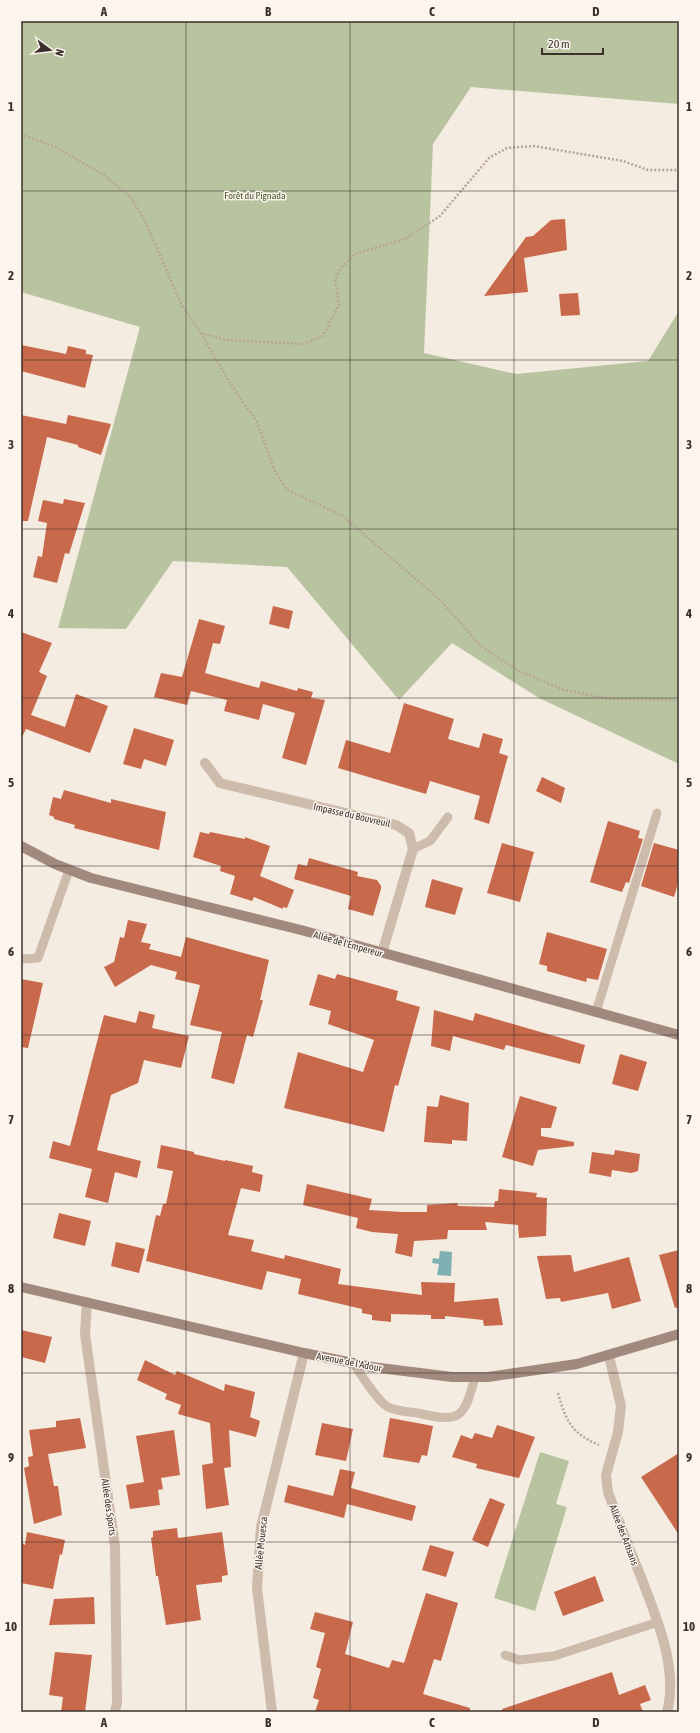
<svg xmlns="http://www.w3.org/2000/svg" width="700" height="1733" font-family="'Asap Condensed',sans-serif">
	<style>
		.green { fill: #b8c4a0 }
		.water { fill: #7fb0b2 }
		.building { fill: #c8694b }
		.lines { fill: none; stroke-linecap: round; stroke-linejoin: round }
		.path { stroke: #b9a596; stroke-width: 2.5; stroke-dasharray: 2 2; stroke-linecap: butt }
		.lane { stroke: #cdbbac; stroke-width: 9 }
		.street { stroke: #cdbbac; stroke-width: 10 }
		.secondary { stroke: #a18a7d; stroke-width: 10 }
		.grid { fill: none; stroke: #3b302b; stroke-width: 1; stroke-opacity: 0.55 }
		.labels { text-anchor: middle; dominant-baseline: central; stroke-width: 3; stroke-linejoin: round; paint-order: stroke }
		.park-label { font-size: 10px; fill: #4a5a2e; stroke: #fbf5ee }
		.street-label { font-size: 10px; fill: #3b302b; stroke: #fbf5ee }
		.neatline { fill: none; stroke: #3b302b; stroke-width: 1.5 }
		.grid-label { font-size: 13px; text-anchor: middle; font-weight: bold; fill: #3b302b }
	</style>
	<rect width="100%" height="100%" fill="#f4ebe1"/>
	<g class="green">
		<path d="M21 21H679V104L471 87 433 144 424 353 516 374 648 361 679 311V764L539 698 452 643 399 700 287 567 173 561 126 629 58 628 140 327 21 292Z"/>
		<path d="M540 1452 569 1461 556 1504 567 1507 535 1611 494 1598Z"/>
	</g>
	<path class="water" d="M440 1251 452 1252 451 1276 437 1275 439 1264 432 1263 433 1258 439 1259Z"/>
	<g class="building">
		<path d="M565 219 567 250 524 258 528 292 484 296 526 237 533 236 551 220Z"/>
		<path d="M578 293 580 315 561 316 559 294Z"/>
		<path d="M21 345 66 354 68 346 86 350V354L93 355 85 388 21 371Z"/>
		<path d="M21 415 66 424 68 415 111 424 101 455 78 447V445L47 437 28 521H21Z"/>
		<path d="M64 499 85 503 69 554 65 553 57 583 33 577 38 556 42 557 47 523 38 521 43 500 63 504Z"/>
		<path d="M273 606 293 611 289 629 269 624Z"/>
		<path d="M199 619 225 626 220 644 213 643 205 673 259 688 261 681 297 691 298 688 313 692 311 698 325 700 306 765 282 758 295 713 263 704 259 720 224 711 227 700 191 691 187 705 154 697 161 673 182 677Z"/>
		<path d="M21 632 52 643 39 672 47 676 31 715 65 727 76 694 108 706 90 753 26 729 21 739Z"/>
		<path d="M404 703 454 719 448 739 479 748 483 733 503 739 499 753 508 756 489 824 474 819 480 796 430 781 426 794 338 768 346 740 390 753Z"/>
		<path d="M134 728 174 740 166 766 144 759 141 769 123 764Z"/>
		<path d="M542 777 565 788 561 803 536 791Z"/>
		<path d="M64 790 111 803V799L166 812 159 850 74 828 75 825 54 819V817L49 815 53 797 61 799Z"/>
		<path d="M608 821 640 831 638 838 643 839 629 883 626 882 622 892 590 882Z"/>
		<path d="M200 832 209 834 210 832 245 839V837L270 846 260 876 294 890 287 908 283 907V909L254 897 252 901 230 894 235 876 220 871 221 866 193 857Z"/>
		<path d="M502 843 534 852 520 902 487 893Z"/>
		<path d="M654 843 679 850V880L674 897 641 886Z"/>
		<path d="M309 858 358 872 357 876 377 880 381 886V889L373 916 348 909 351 896 294 879 298 864 307 866Z"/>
		<path d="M432 879 463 888 455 915 425 907Z"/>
		<path d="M128 920 147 924 141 942 151 944 149 949 181 957 186 937 269 960 260 1000H263L253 1037 247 1035 234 1084 211 1078 222 1032 190 1025 200 985 175 979 177 972 151 965 115 987 104 967 114 962 120 937 124 938Z"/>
		<path d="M547 932 607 949 598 980 587 978 586 982 547 971V966L539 964Z"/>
		<path d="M318 974 335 979 337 974 398 991 396 1000 420 1007 398 1086 395 1085 384 1132 284 1108 298 1052 363 1072 374 1040 328 1024 331 1011 309 1005Z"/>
		<path d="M21 979 43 983 28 1048 21 1047Z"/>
		<path d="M434 1010 473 1021 475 1013 585 1045 580 1064 506 1045 504 1050 453 1036 450 1051 431 1046Z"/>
		<path d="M139 1011 155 1015 152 1028 189 1036 181 1068 144 1060 138 1083 111 1095 97 1150 141 1161 137 1178 115 1172 108 1203 85 1197 92 1169 49 1158 53 1141 70 1146 104 1015 136 1023Z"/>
		<path d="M620 1054 647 1062 638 1091 612 1084Z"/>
		<path d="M440 1095 469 1103 467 1141 452 1140V1144L424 1142 427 1106 438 1107Z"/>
		<path d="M520 1096 557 1107 551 1128H541V1136L574 1142V1146L538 1150 533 1166 502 1157Z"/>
		<path d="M161 1145 194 1152V1154L225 1161V1160L253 1166 252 1172 263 1175 260 1192 241 1188 228 1235 254 1240 251 1251 284 1259 285 1255 341 1269 338 1284 422 1295 421 1282 455 1283 454 1302 498 1298 503 1325 484 1326 483 1320 445 1316V1319H431V1315L391 1314V1322L372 1320V1315L362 1313V1309L298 1294 301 1279 267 1271 262 1290 146 1261 156 1215 160 1216 163 1204H166L173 1171 157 1168Z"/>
		<path d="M615 1150 640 1154 638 1171 631 1173 612 1170 611 1177 589 1173 592 1152 614 1155Z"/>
		<path d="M307 1184 372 1199 369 1210 402 1212H427V1205L457 1203 458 1206 494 1207 495 1201H498L499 1189 537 1193 536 1197 547 1198 546 1236 519 1238 518 1225 485 1222 487 1230H448L447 1239 414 1241 412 1257 395 1253 398 1234 372 1232 356 1228 358 1218 303 1205Z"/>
		<path d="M59 1213 91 1221 85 1246 53 1238Z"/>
		<path d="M116 1242 145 1249 139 1273 111 1266Z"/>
		<path d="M679 1250V1307L675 1308 659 1255Z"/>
		<path d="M571 1255 574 1272 629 1257 641 1301 612 1309 608 1293 561 1302 560 1298 546 1299 537 1256Z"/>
		<path d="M21 1330 52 1337 45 1363 21 1357Z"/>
		<path d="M145 1360 175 1375 177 1371 224 1391 225 1384 255 1392 250 1417 260 1421 256 1437 229 1430 231 1467 224 1468 229 1505 206 1509 202 1465 213 1463 210 1423 178 1414 181 1405 165 1399 167 1394 137 1380Z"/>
		<path d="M80 1418 86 1448 48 1454 54 1486H58L62 1515 34 1524 24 1468 29 1466 28 1457 33 1456 29 1430 56 1427V1421Z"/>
		<path d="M390 1418 433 1426 427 1456 422 1455 419 1463 383 1457Z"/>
		<path d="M322 1423 353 1429 346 1461 315 1455Z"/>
		<path d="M497 1425 535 1437 519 1478 476 1468 477 1464 452 1457 461 1435 472 1439 475 1433 492 1438Z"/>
		<path d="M174 1430 180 1475 161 1478 163 1489 158 1490 160 1505 130 1509 126 1485 144 1482 136 1436Z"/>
		<path d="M679 1453V1535L641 1477Z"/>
		<path d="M340 1469 355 1472 351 1488 416 1506 412 1521 347 1504 344 1518 284 1502 288 1485 333 1496Z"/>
		<path d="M490 1498 505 1504 488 1547 472 1540Z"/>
		<path d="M177 1528 178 1538 222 1532 228 1575 222 1576V1582L196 1585 201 1620 166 1625 158 1576H156L151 1538 153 1537V1531Z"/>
		<path d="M27 1532 65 1540 62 1555 60 1554 53 1589 21 1583V1542L25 1545Z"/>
		<path d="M430 1545 454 1552 446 1577 422 1570Z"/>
		<path d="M595 1576 604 1601 563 1616 554 1592Z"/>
		<path d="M426 1593 458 1603 441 1661 434 1659 423 1694 470 1708V1712H315L319 1700 313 1698 321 1669 316 1667 325 1633 310 1629 315 1612 353 1622 345 1654 389 1668 392 1660 404 1663Z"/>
		<path d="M94 1597 95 1624 49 1625 54 1599Z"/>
		<path d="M55 1652 92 1655 85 1712H61L63 1697 49 1695Z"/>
		<path d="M612 1672 619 1695 645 1685 651 1700 640 1704 643 1712H502V1709Z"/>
	</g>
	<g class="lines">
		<g class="path">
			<path d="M21 134 55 147 104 175 131 197 147 225 182 306 201 333 226 340 303 344 323 336 339 305 335 279 342 267 355 254 405 239 440 216 489 158 507 148 534 146 623 161 648 170H679"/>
			<path d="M201 333 228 380 257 422 274 469 286 489 343 516 441 601 482 647 519 671 561 689 608 699 679 700"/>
			<path d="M558 1393C566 1421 571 1433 599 1445"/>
		</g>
		<g class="lane">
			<path d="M413 849 430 841 448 817"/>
			<path d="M21 959 38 958 69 870"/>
			<path d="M596 1012 657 813"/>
			<path d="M353 1363C361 1374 377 1401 388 1407 395 1411 409 1412 418 1413 460 1423 464 1419 475 1377"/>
			<path d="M505 1655 519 1660 554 1656 658 1622"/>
		</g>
		<g class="street">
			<path d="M205 763 220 783 396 825 409 833 413 849 382 953"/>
			<path d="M87 1302 85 1334 115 1547 117 1703 115 1712"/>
			<path d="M609 1356 621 1406 618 1432 606 1475 608 1492C618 1519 628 1546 639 1572 655 1614 679 1667 667 1712"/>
			<path d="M272 1712 257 1588 261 1527 304 1353"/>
		</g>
		<g class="secondary">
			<path d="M21 846 55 864 91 878 301 930 679 1035"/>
			<path d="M21 1287 304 1353 372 1367 452 1377H488L577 1364 679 1334"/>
		</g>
	</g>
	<path class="grid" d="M186 21V1712M350 21V1712M514 21V1712M21 191H679M21 360H679M21 529H679M21 698H679M21 866H679M21 1035H679M21 1204H679M21 1373H679M21 1542H679"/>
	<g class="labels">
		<g class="park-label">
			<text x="255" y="195">Forêt du Pignada</text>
		</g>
		<g class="street-label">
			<text transform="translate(352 815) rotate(13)">Impasse du Bouvreuil</text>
			<text transform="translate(348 944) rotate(16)">Allée de l'Empereur</text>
			<text transform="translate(349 1362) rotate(11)">Avenue de l'Adour</text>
			<text transform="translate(109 1507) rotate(82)">Allée des Sports</text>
			<text transform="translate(624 1535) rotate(69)">Allée des Artisans</text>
			<text transform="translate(261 1543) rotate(-84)">Allée Mouesca</text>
		</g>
	</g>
	<rect width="700" height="1733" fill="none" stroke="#fbf5ee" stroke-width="44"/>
	<g transform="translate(50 50) rotate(105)" stroke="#fbf5ee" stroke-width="3" paint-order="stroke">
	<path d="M0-3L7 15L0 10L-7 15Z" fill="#3b302b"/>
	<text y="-6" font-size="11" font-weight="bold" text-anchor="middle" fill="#3b302b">N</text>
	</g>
	<path d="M542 48v6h61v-6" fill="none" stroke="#3b302b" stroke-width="2"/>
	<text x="548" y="48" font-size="12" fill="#3b302b" stroke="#fbf5ee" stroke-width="3" paint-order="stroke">20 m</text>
	<rect x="22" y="22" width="656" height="1689" class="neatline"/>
	<g class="grid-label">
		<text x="104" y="16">A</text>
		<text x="268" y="16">B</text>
		<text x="432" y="16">C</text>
		<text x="596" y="16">D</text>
		<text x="11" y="111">1</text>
		<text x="689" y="111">1</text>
		<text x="11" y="280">2</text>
		<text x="689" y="280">2</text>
		<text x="11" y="449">3</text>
		<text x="689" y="449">3</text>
		<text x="11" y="618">4</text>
		<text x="689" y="618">4</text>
		<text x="11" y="787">5</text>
		<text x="689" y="787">5</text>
		<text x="11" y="956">6</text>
		<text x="689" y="956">6</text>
		<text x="11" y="1124">7</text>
		<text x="689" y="1124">7</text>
		<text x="11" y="1293">8</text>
		<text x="689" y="1293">8</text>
		<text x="11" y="1462">9</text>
		<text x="689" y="1462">9</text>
		<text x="11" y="1631">10</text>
		<text x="689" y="1631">10</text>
		<text x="104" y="1727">A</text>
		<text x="268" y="1727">B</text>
		<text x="432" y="1727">C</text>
		<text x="596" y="1727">D</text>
	</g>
</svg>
